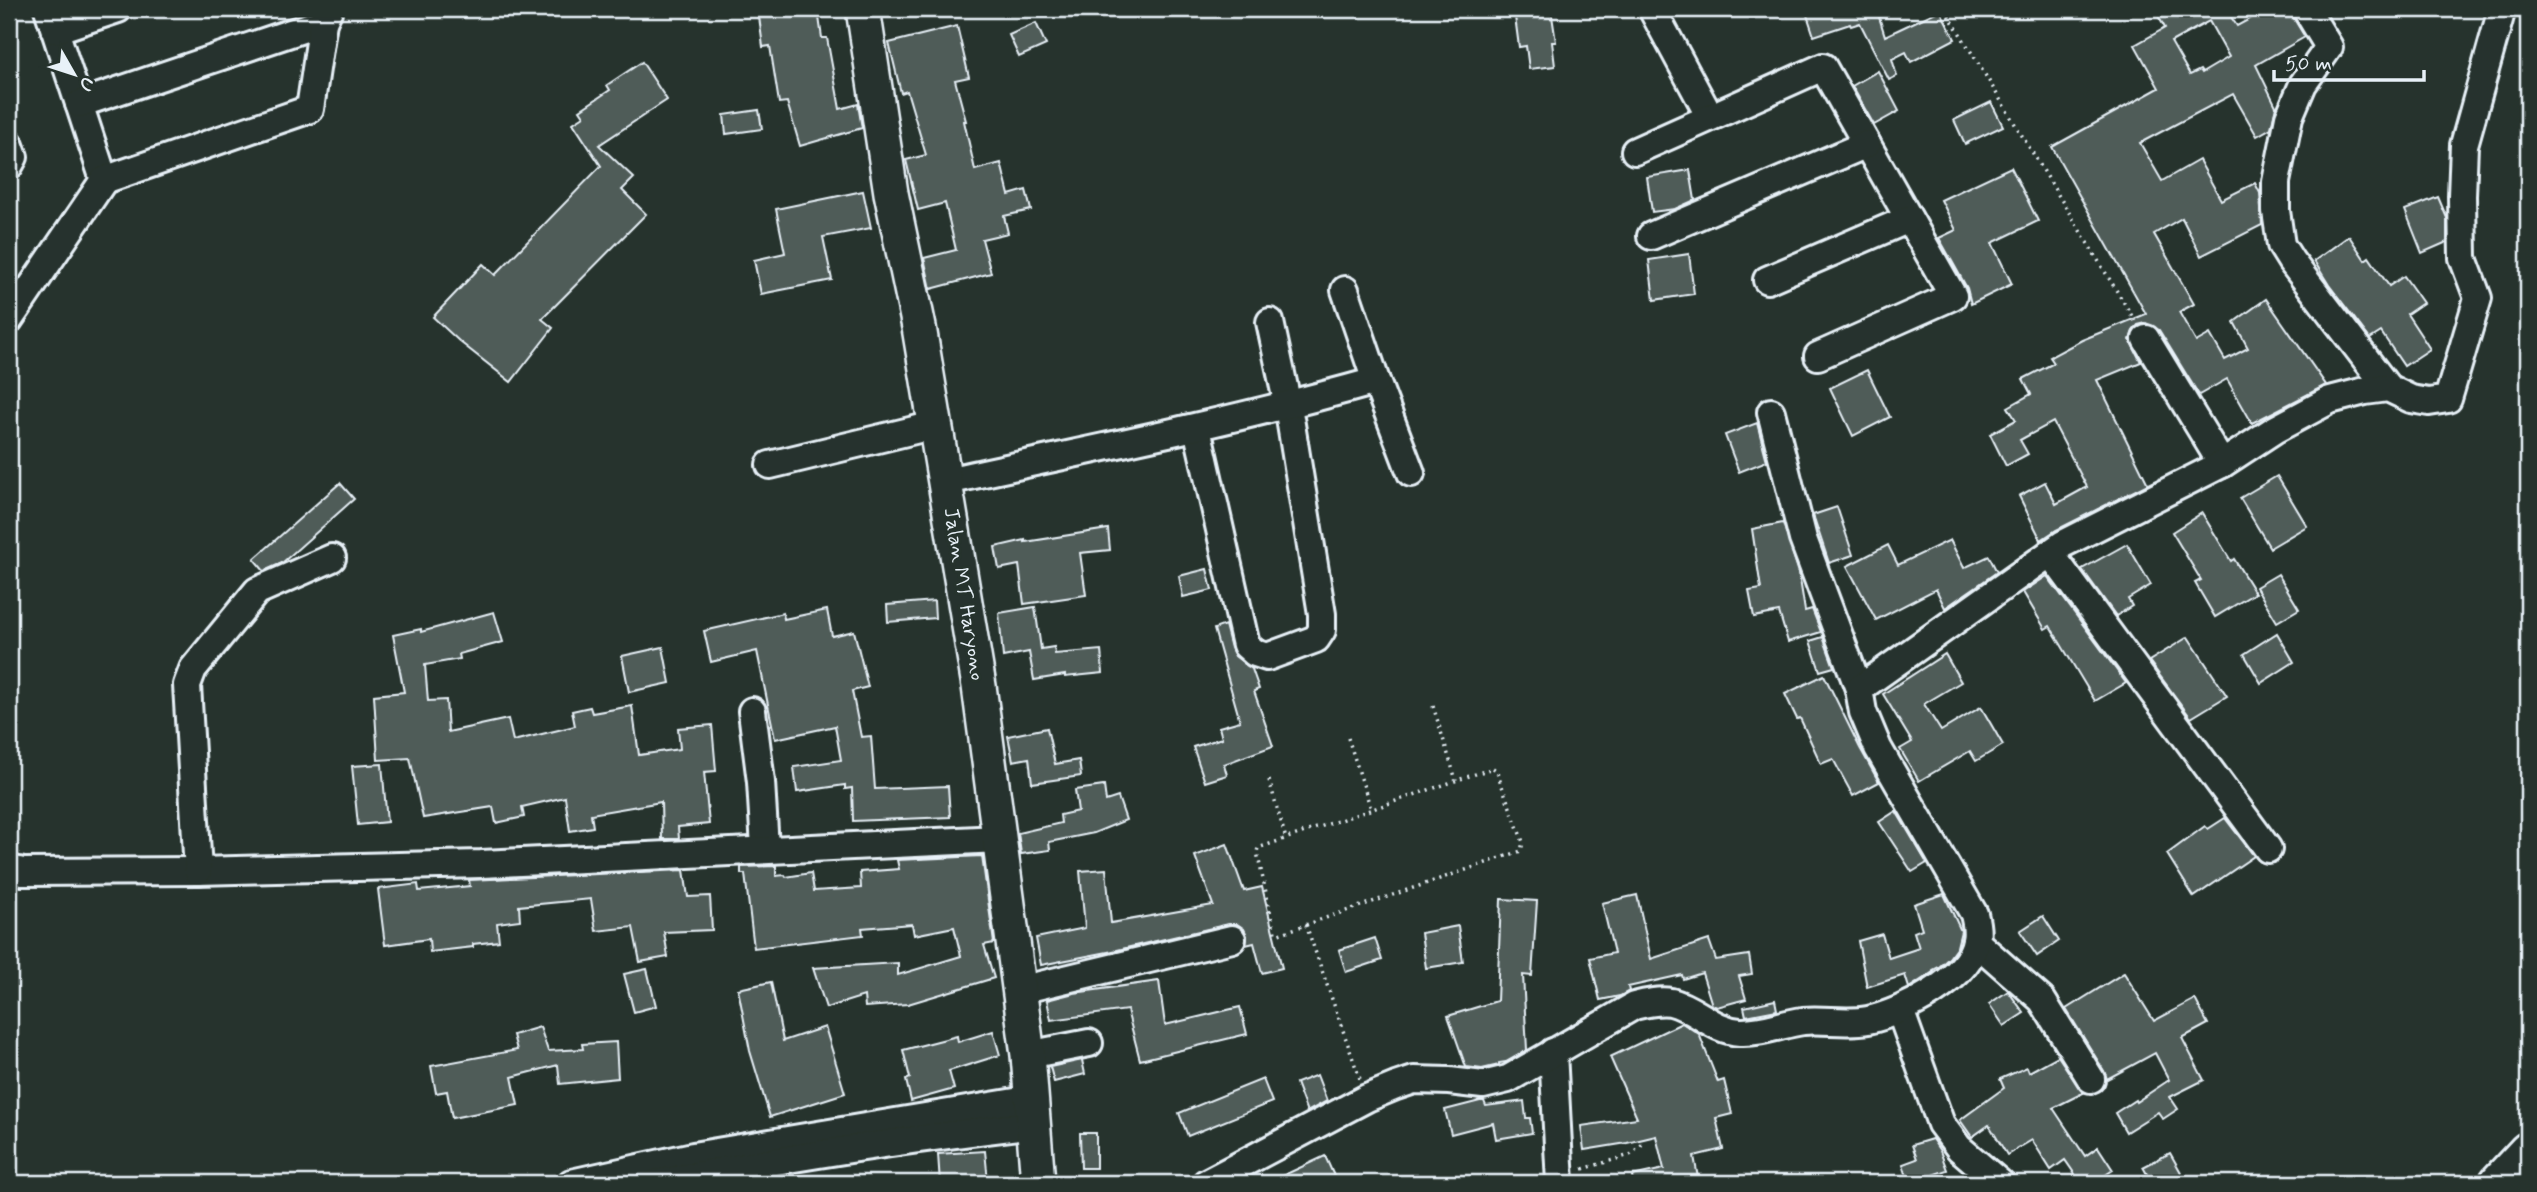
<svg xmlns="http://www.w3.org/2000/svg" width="2537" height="1192" font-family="Mynerve,sans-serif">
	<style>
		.building { fill: #505c59; stroke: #e8f1f8; stroke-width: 2; fill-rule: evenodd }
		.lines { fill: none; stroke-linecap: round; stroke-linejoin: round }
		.minor-casing { stroke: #e8f1f8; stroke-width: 32 }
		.major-casing { stroke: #e8f1f8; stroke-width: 38 }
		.highway-casing { stroke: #e8f1f8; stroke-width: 44 }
		.path { stroke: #e8f1f8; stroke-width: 3.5; stroke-dasharray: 2 5; stroke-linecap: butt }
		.minor { stroke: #26332d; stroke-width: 26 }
		.major { stroke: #26332d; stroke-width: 33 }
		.highway { stroke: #26332d; stroke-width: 38 }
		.labels { text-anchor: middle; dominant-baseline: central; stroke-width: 6; stroke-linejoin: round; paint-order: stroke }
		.street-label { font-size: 21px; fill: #e8f1f8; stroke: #26332d }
	</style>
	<rect width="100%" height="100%" fill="#26332d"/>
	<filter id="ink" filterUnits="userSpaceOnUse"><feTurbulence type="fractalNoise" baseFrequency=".0143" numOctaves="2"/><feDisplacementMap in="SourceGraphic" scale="14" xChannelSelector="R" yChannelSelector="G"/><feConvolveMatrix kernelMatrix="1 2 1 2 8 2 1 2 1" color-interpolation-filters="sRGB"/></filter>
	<g filter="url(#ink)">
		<g class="building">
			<path d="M758 9H801L802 13 818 10 822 38H827L840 109 858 104 862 128 800 146 787 102 779 103 770 46 763 47Z"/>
			<path d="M1514 9H1551L1556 42H1552L1555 66 1529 69 1526 46 1519 47Z"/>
			<path d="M1805 9H1894L1895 12 1879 17 1885 36 1940 10 1955 39 1911 62 1906 52 1892 59 1897 76 1889 80 1860 23 1851 26 1850 24 1814 36Z"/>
			<path d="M2154 9H2230L2227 11 2237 26 2268 9H2290L2293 17 2305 37 2256 65 2276 106 2271 128 2257 136 2233 94 2140 143 2162 181 2199 160 2221 200 2255 183 2260 193 2262 225 2201 256 2182 218 2154 234 2194 304 2179 312 2196 342 2210 334 2225 360 2248 348 2234 322 2266 299 2326 385 2252 423 2227 379 2199 395 2159 330 2146 323 2138 325 2133 331 2130 340 2141 362 2097 380 2148 484 2056 530 2041 540 2019 496 2045 482 2056 504 2087 487 2053 422 2020 440 2028 454 2006 466 1990 434 2016 420 2008 407 2031 394 2023 379 2054 363 2050 357 2082 340 2146 314 2052 147 2159 88 2135 45 2165 28ZM2209 21 2229 57 2202 73 2200 70 2190 75 2171 42Z"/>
			<path d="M1036 23 1046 45 1019 57 1009 35Z"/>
			<path d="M957 26 969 77 955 80 966 121H964L975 170 1001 163 1009 195 1026 190 1031 210 1004 216 1008 233 982 239 991 273 931 289 924 258 956 250 945 203 918 210 906 160 926 155 907 91 901 93 889 43Z"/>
			<path d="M642 62 667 100 599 145 634 178 622 190 646 214 542 319 553 328 511 382 460 342 433 317 483 264 495 275 601 166 573 123 584 116 580 110 610 90 607 85Z"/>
			<path d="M1878 71 1899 111 1874 125 1852 86Z"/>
			<path d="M1991 102 2003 126 1965 144 1954 120Z"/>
			<path d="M759 110 762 129 726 134 724 115Z"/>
			<path d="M2011 167 2038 221 1992 243 2012 284 1971 304 1967 288 1939 238 1956 230 1941 200Z"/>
			<path d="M1690 170 1695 200 1675 209 1652 212 1647 177Z"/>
			<path d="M863 191 871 228 823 237 832 280 761 294 754 260 785 253 776 209Z"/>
			<path d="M2438 197 2447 218V242L2422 253 2405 210Z"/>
			<path d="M2349 236 2365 260 2369 257 2389 286 2404 276 2423 303 2407 314 2430 349 2404 366 2381 332 2370 339 2329 285 2314 261Z"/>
			<path d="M1689 254 1694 294 1654 300 1649 260Z"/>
			<path d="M1867 370 1890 417 1853 436 1830 388Z"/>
			<path d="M1757 423 1767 461 1739 472 1725 435Z"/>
			<path d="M2277 476 2307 526 2270 548 2240 498Z"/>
			<path d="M340 483 354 499 282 563 264 571 254 559Z"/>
			<path d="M1837 507 1853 555 1829 563 1813 515Z"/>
			<path d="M2202 513 2231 561 2234 559 2255 593 2215 617 2195 583 2201 580 2172 532Z"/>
			<path d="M1783 523 1799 573 1805 611 1812 609 1821 632 1788 642 1779 612 1754 617 1749 591 1761 589 1752 529Z"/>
			<path d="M1108 529 1110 550 1080 553 1086 595 1024 604 1019 565 999 569 995 547 1025 540V542Z"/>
			<path d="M1950 540 1964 568 1989 556 1997 572 1945 608 1936 589 1876 620 1847 566 1888 545 1898 565Z"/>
			<path d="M2127 544 2151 585 2128 599 2132 606 2116 616 2082 569Z"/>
			<path d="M1207 569 1212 590 1183 597 1179 576Z"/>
			<path d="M2278 574 2299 609 2277 622 2256 587Z"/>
			<path d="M2047 576 2126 683 2095 701 2050 626 2045 629 2023 592Z"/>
			<path d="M934 601 935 618 888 622 887 605Z"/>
			<path d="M1035 607 1041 649 1054 647 1055 654 1101 650 1103 673 1065 677V675L1034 680 1029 652 1003 657 999 613Z"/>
			<path d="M827 610 832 636 854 631 868 687 852 691 861 737 871 736 875 789 948 786 950 817 853 821 852 788 845 789V785L797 792 794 767 841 760 835 726 775 739 757 651 711 662 704 631 783 613 784 619Z"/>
			<path d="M494 612 503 642 459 654 460 659 425 665 428 701 446 700 448 732 508 719 513 741 575 726 572 711 590 707 592 713 632 706 639 755 680 749 678 728 712 725 716 771 704 772 709 824 678 827 679 839H662L661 802 591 814 593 827 570 831 565 797 522 807 524 817 496 823 493 807 423 818 410 758 378 760 374 695 404 692 393 635 421 629V632Z"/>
			<path d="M1225 625 1231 648 1235 656 1252 669 1259 689 1254 691 1273 746 1224 764 1227 775 1205 782 1193 747 1222 738 1219 727 1240 721 1214 629Z"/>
			<path d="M2277 633 2294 662 2261 683 2244 654Z"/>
			<path d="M1823 637 1834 667 1820 671 1810 641Z"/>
			<path d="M2188 637 2227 696 2191 718 2149 661Z"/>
			<path d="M663 647 670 683 629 692 622 656Z"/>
			<path d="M1945 654 1961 682 1924 704 1941 731 1981 707 2003 745 1976 761 1970 751 1919 781 1900 749 1912 742 1883 694Z"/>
			<path d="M1824 675 1860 748 1879 782 1853 796 1833 759 1821 764 1800 718 1797 719 1785 694Z"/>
			<path d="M1047 728 1055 764 1079 760 1081 776 1032 783 1029 758 1013 761 1008 736Z"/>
			<path d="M382 764 387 822 358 825 352 766Z"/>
			<path d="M1104 786 1106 801 1118 797 1126 820 1094 833 1049 842 1050 850 1021 854 1018 833 1061 823 1060 815 1078 811 1075 790Z"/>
			<path d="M1896 811 1927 863 1912 872 1879 822Z"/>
			<path d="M2225 818 2254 856 2194 897 2167 854 2205 826 2208 829Z"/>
			<path d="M1227 844 1244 891 1262 887 1282 968 1262 973 1254 943 1246 945 1247 936 1244 929 1237 924H1229L1113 951 1041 965 1036 938 1085 928 1080 871 1106 869 1111 923 1213 905 1195 856Z"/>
			<path d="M982 856 994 943 984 945 994 978 908 1004 865 1007 864 996 826 1008 813 968 898 963V975L961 956 954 927 914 935 912 924 862 928 863 935 754 948 745 874H741V867L776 866V876L785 875 786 877 811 873 814 891 861 888 860 872 899 869 897 860Z"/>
			<path d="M684 870 688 897 710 896 712 930 664 932 668 957 640 962 633 927 596 931 591 899 519 906 520 920 497 923 499 941 473 944V947L430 952 429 939 385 945 378 889 418 884 419 891 470 886 469 880Z"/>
			<path d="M1944 894 1961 931 1957 947 1949 958 1939 967 1933 970V972L1909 988 1905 975 1867 987 1858 941 1882 934 1889 958 1919 948 1914 932 1922 929 1914 904Z"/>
			<path d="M1637 895 1651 959 1709 940 1716 960 1749 955 1752 974 1739 976 1746 999 1717 1007 1712 1005 1702 973 1683 979 1682 975 1628 987 1629 991 1620 996 1600 1000 1590 958 1614 953 1602 903Z"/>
			<path d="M1501 899 1537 901 1532 976 1523 975 1527 1050 1506 1062 1499 1063V1065L1482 1069 1466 1067 1448 1016 1497 1001Z"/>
			<path d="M2043 916 2059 941 2037 956 2020 931Z"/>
			<path d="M1458 926 1463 962 1426 968 1421 933Z"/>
			<path d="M1375 938 1382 960 1346 972 1339 950Z"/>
			<path d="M647 969 656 1006 634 1012 624 974Z"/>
			<path d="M2124 973 2154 1021 2195 999 2208 1024 2182 1038 2204 1080 2170 1097 2178 1109 2163 1119 2158 1112 2126 1132 2115 1113 2135 1100 2136 1102 2169 1080 2155 1053 2107 1079 2104 1071 2066 1009Z"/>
			<path d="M1159 981 1165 1025 1240 1007 1247 1034 1140 1060 1127 1010 1051 1020 1047 1000 1074 993Z"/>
			<path d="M771 982 783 1041 825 1027 845 1093 770 1117 750 1051 738 989Z"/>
			<path d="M2008 991 2024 1013 2004 1026 1989 1004Z"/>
			<path d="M1775 1000 1777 1010 1746 1016 1744 1007Z"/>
			<path d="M1682 1023 1699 1034 1718 1082 1724 1080 1732 1114 1716 1118 1723 1149 1694 1156 1699 1183H1633L1632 1176 1664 1169 1656 1136 1627 1143 1584 1150 1581 1126 1637 1118 1610 1057Z"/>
			<path d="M540 1027 548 1051 583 1049 582 1044 616 1042 618 1078 560 1084 558 1065 512 1077 518 1105 452 1118 447 1091 436 1093 431 1066 517 1050 513 1035Z"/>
			<path d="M993 1031 1000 1055 949 1071 954 1089 911 1101 906 1080 910 1078 903 1050 957 1036 958 1042Z"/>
			<path d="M2058 1056 2083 1093 2053 1108 2085 1156 2098 1147 2113 1170 2093 1183H2081L2065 1160 2051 1170 2032 1140 2007 1155 1989 1125 1972 1137 1960 1120 2004 1088 2000 1079 2027 1067 2029 1072Z"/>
			<path d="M1082 1060 1085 1074 1054 1082 1050 1067Z"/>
			<path d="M1317 1075 1327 1101 1307 1112 1296 1083Z"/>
			<path d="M1263 1079 1272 1102 1188 1136 1179 1113Z"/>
			<path d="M1480 1101H1484L1486 1106 1524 1101 1526 1118H1530L1532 1133 1496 1139 1493 1123 1451 1134 1445 1110Z"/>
			<path d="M1080 1133H1096V1168H1081Z"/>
			<path d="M1932 1139 1940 1151 1947 1170 1909 1183 1903 1164 1917 1159 1912 1145Z"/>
			<path d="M985 1151 988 1181 940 1183 938 1154Z"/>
			<path d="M2170 1153 2187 1183H2152L2143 1167Z"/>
			<path d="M1325 1156 1334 1176 1319 1183H1267Z"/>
		</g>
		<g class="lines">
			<g class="minor-casing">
				<g id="minor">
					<path d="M48 9 104 180"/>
					<path d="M1652 9 1710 117"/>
					<path d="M2306 9 2329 47 2303 84 2289 117 2276 182V211L2281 245 2291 261 2388 388"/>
					<path d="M55 30 118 9"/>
					<path d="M79 104 323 22"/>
					<path d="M9 143 14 157 9 166"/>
					<path d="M1635 151 1823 67 1953 296 1818 356"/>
					<path d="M1651 236 1867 144"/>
					<path d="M1767 280 1909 219"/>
					<path d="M1345 290 1376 381 1411 473"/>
					<path d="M9 320 104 180 310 109 323 22 329 9"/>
					<path d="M2146 339 2222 464"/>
					<path d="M1771 412 1803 539 1859 689"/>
					<path d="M1197 428 1246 645 1255 653 1267 657 1316 639 1322 630V614L1288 406 1270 322"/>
					<path d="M770 465 935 425"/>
					<path d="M946 481C1090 450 1234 421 1376 381"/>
					<path d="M2050 553 2268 849"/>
					<path d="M752 711 761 782 765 848"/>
					<path d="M9 869 23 872 198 871 481 864 999 839"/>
					<path d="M198 871 187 685 193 669 257 591 332 558"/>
					<path d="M1976 942 2042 1000 2091 1079"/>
					<path d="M1020 990 1232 939"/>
					<path d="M1900 1010 1941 1124 1959 1148 2000 1183"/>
					<path d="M1553 1052 1560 1183"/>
					<path d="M1028 1055 1089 1043"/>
					<path d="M571 1183 693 1156 1033 1099"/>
					<path d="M656 1183C781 1158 908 1139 1035 1124"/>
					<path d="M1206 1183 1367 1098 1396 1086 1414 1080 1449 1081 1483 1085 1508 1079 1634 1006C1646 1003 1659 1000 1671 1002 1696 1008 1712 1030 1740 1032 1763 1033 1781 1024 1803 1021 1824 1019 1847 1024 1868 1020 1902 1013 1970 979 1976 940 1978 931 1976 922 1974 914L1878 748 1863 712 1859 689 2063 544 2222 464 2274 430 2330 400 2365 391 2388 388 2411 399 2429 402 2448 399 2478 298 2463 258 2462 196 2464 145 2502 9"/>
				</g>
			</g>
			<g class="major-casing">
				<path id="major" d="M863 9 891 193 919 327 979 686 1028 1055 1038 1183"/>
			</g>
			<g class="highway-casing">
				<path id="highway" d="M2499 1183 2528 1152"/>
			</g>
			<g class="path">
				<path d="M1604 9 1605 20"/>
				<path d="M1945 9 2135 321"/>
				<path d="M1433 706 1456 780"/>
				<path d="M1348 738 1371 809"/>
				<path d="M1493 768 1496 770 1523 842 1521 851 1279 934 1275 933 1257 852 1258 848Z"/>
				<path d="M1269 780 1286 839"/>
				<path d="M1306 925 1360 1079"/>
				<path d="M1583 1169 1630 1155 1645 1142"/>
			</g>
			<use href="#minor" class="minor"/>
			<use href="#major" class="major"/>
			<use href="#highway" class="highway"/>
		</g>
	</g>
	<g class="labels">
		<g class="street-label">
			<text transform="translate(964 594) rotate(81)">Jalan MT Haryono</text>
		</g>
	</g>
	<rect width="2537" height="1192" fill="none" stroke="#26332d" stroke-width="35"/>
	<rect x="18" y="18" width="2502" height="1157" fill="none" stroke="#e8f1f8" stroke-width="2.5" filter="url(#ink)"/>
	<g transform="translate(74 74) rotate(129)" stroke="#26332d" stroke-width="5" paint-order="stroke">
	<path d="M0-5L12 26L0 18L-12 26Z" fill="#e8f1f8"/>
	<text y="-10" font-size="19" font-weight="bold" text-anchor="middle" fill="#e8f1f8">U</text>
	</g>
	<path d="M2274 70v10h150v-10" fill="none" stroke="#e8f1f8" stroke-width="3.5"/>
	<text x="2285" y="70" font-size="21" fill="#e8f1f8" stroke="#26332d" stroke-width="5" paint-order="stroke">50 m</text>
</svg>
